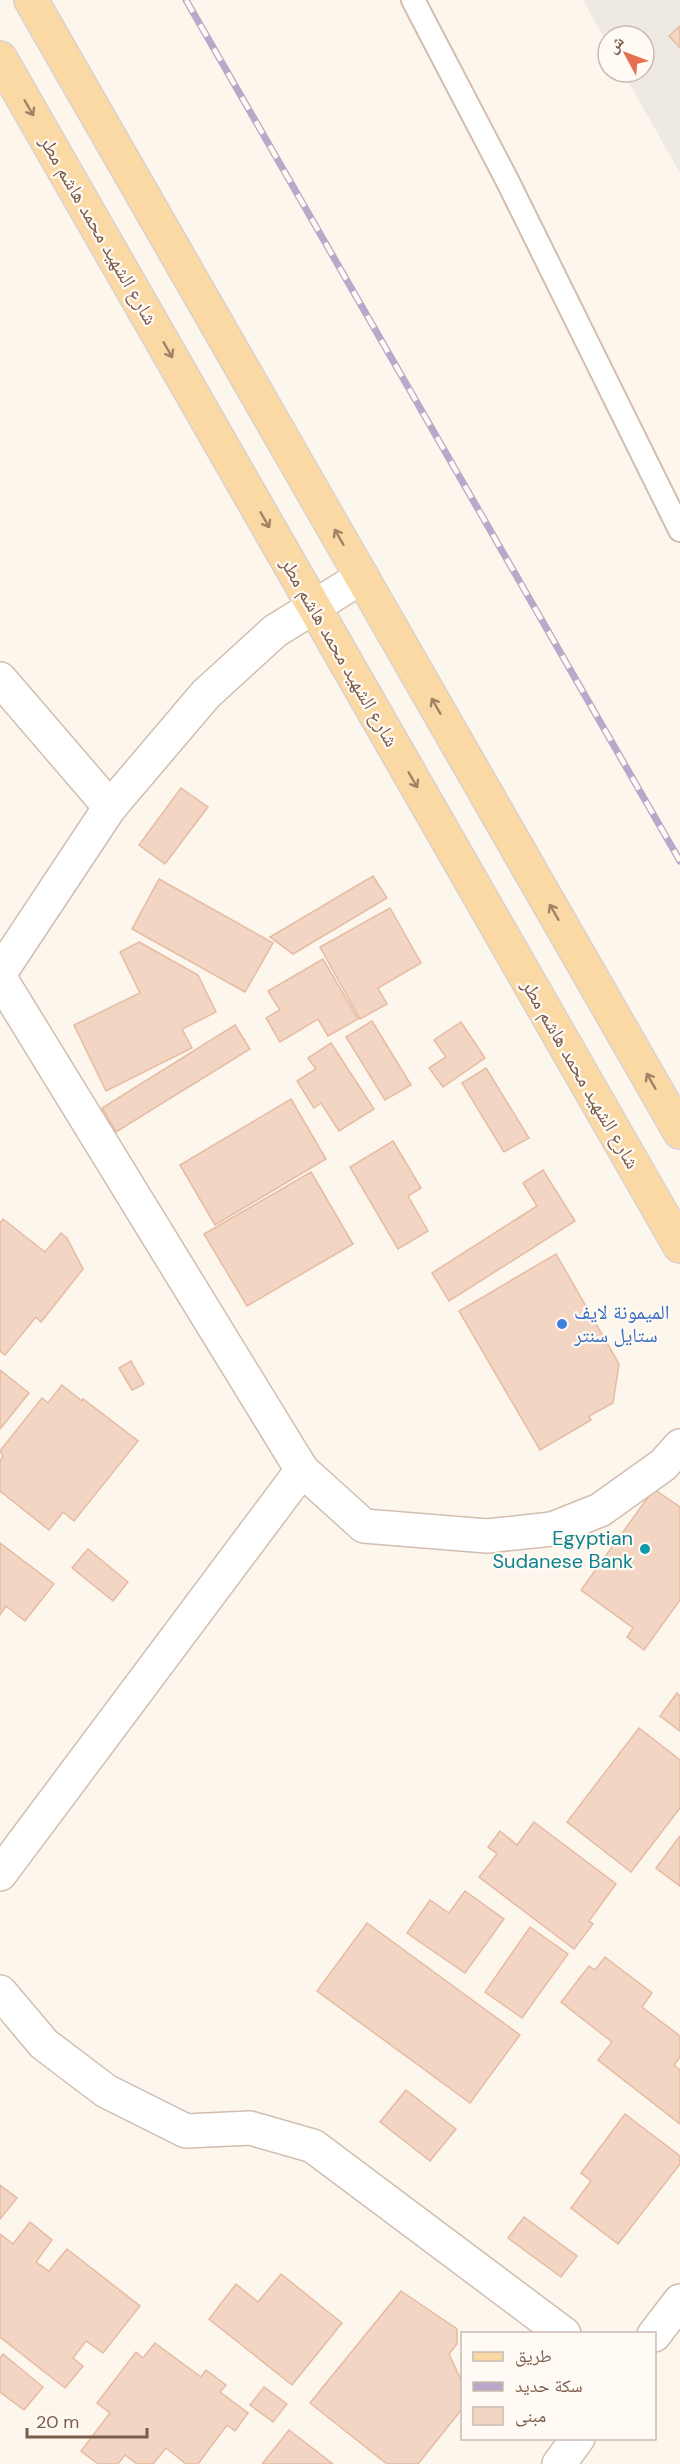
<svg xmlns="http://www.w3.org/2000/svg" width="680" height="2464" font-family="'DM Sans','Noto Naskh Arabic',sans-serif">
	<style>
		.industrial { fill: #efe9e4 }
		.building { fill: #f3d5c3; stroke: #e6bba3; stroke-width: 1.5 }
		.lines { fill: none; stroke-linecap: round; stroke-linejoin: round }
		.lane-casing { stroke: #d1beb0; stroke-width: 26 }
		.street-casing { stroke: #d1beb0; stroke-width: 36 }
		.primary-casing { stroke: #dad1cd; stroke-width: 36 }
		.lane { stroke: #fff; stroke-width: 22 }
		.street { stroke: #fff; stroke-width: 33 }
		.primary { stroke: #fbd9a5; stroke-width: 33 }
		.rail-casing { stroke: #b9a8c9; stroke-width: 7 }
		.rail { stroke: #fffaf3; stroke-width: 4.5; stroke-dasharray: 14; stroke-linecap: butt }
		.oneway { stroke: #a18267 }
		.shop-dot { fill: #3f7fe0; stroke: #fffaf3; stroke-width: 2 }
		.culture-dot { fill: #0f9aa8; stroke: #fffaf3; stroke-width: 2 }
		.labels { text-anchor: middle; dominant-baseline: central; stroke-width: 4.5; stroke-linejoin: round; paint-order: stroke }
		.street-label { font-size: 20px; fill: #7a5c4d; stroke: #fffaf3 }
		.shop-label { font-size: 20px; fill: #366cbe; stroke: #fffaf3; text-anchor: start }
		.culture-label { font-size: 20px; fill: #0d838f; stroke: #fffaf3; text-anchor: end }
	</style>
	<rect width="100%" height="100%" fill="#fdf6ec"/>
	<path class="industrial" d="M583 0H680V173L623 72H644V36H608V45Z"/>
	<g class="building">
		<path d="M680 26V48L669 36Z"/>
		<path d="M181 788 208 807 165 864 139 845Z"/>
		<path d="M373 876 387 898 293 954 270 937Z"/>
		<path d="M159 879 273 943 245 992 132 929Z"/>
		<path d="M390 908 421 963 378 988 387 1004 360 1019 320 947Z"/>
		<path d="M139 942 198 975 216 1012 182 1029 192 1048 106 1091 74 1025 140 993 120 952Z"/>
		<path d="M323 959 358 1019 328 1036 318 1019 280 1042 266 1018 280 1010 268 991Z"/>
		<path d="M372 1021 411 1085 385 1100 346 1037Z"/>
		<path d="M461 1022 485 1058 443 1087 429 1068 446 1057 434 1040Z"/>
		<path d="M235 1025 250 1049 116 1132 102 1108Z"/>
		<path d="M331 1043 374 1109 339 1131 321 1103 314 1108 297 1081 316 1069 308 1058Z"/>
		<path d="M486 1068 529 1138 504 1152 462 1083Z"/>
		<path d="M291 1099 326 1159 215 1225 180 1165Z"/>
		<path d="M393 1141 421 1188 408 1196 428 1231 398 1249 350 1167Z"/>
		<path d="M543 1170 575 1221 449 1301 432 1273 537 1206 523 1183Z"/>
		<path d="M311 1172 353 1244 247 1306 204 1234Z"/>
		<path d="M3 1219 45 1252 61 1233 67 1238 83 1269 41 1322 36 1317 5 1355 0 1351V1223Z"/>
		<path d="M556 1254 619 1364 613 1403 589 1416 591 1420 540 1450 459 1311Z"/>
		<path d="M131 1361 144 1384 132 1390 119 1368Z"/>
		<path d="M0 1370 29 1393 0 1429Z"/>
		<path d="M62 1385 82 1401 83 1399 138 1441 74 1521 63 1512 49 1530 0 1491V1461L3 1456 0 1451 42 1398 48 1403Z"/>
		<path d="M654 1489 680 1507V1600L644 1650 627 1637 633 1628 581 1590Z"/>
		<path d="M0 1543 54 1584 25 1621 6 1606 0 1615Z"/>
		<path d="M88 1549 128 1582 113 1601 72 1568Z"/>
		<path d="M677 1693 680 1696V1731L660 1716Z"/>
		<path d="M639 1728 680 1760V1808L631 1872 567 1822Z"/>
		<path d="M534 1822 616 1884 589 1921 593 1924 574 1949 479 1877 497 1854 488 1847 500 1831 517 1845Z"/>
		<path d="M680 1836V1886L656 1868Z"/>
		<path d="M465 1891 504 1919 465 1973 407 1933 430 1900 449 1913Z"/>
		<path d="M367 1923 520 2035 470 2103 317 1991Z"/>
		<path d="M530 1927 568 1954 522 2018 485 1992Z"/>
		<path d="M605 1957 652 1993 642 2007 680 2036V2057L674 2065 680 2070V2124L598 2060 612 2042 561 2002 589 1966 595 1970Z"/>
		<path d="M406 2090 456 2129 430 2161 380 2122Z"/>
		<path d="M625 2114 680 2156V2164L618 2244 571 2208 591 2181 581 2173Z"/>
		<path d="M0 2185 17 2198 0 2219Z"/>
		<path d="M524 2217 577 2256 561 2277 508 2238Z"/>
		<path d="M30 2222 52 2240 36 2262 49 2271 67 2249 140 2306 103 2353 86 2341 73 2358 83 2366 65 2388 0 2337V2234L13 2244Z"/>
		<path d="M281 2274 342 2323 292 2385 209 2319 236 2284 258 2302Z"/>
		<path d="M401 2291 457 2329V2344L449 2354 462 2382V2409L418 2464H387L310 2403Z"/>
		<path d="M155 2343 201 2377 206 2370 226 2385 220 2392 248 2413 235 2431 227 2425 198 2464H186L166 2448 153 2464H137L125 2455 118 2464H98L81 2451 110 2413 97 2403 136 2352 143 2358Z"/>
		<path d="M3 2354 43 2387 24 2410 0 2392V2358Z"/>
		<path d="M264 2387 287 2404 273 2422 250 2405Z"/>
		<path d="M289 2430 333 2464H262Z"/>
	</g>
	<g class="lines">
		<g class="lane-casing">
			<path id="lane" d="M413 0 508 182 680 530"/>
		</g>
		<g class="street-casing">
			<g id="street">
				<path d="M0 679 110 807"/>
				<path d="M0 973 110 807 206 694 275 631 362 577"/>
				<path d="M0 978 302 1470"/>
				<path d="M0 1874 302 1470 364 1526 487 1536 552 1529 600 1510 663 1465 680 1446"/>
				<path d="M0 1992 44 2044 106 2091 186 2131 250 2128 313 2146 564 2334"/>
				<path d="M654 2335 680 2301"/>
				<path d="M559 2464 578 2438"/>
			</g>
		</g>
		<g class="primary-casing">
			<g id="primary">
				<path d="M31 0 680 1132"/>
				<path d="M0 58 680 1246"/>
			</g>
		</g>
		<use href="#lane" class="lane"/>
		<use href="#street" class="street"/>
		<use href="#primary" class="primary"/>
		<g class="rail-casing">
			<path id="rail" d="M186 0 680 861"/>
		</g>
		<use href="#rail" class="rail"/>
	</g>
	<defs><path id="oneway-shaft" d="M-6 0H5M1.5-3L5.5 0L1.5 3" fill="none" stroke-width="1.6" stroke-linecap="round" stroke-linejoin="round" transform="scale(1.5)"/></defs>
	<g class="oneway">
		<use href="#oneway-shaft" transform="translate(29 108) rotate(60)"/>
		<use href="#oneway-shaft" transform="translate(168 350) rotate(60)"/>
		<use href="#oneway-shaft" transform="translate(265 520) rotate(60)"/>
		<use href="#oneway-shaft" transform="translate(339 537) rotate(-120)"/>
		<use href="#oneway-shaft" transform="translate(436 706) rotate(-120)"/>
		<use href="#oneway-shaft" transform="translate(413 780) rotate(60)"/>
		<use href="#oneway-shaft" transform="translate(554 912) rotate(-120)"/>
		<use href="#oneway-shaft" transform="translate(651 1081) rotate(-120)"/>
	</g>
	<circle class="shop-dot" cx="562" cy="1324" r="6"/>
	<circle class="culture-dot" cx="645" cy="1549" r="6"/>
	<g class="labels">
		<g class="street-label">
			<text transform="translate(99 230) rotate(60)">شارع الشهيد محمد هاشم مطر</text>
			<text transform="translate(340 652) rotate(60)">شارع الشهيد محمد هاشم مطر</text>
			<text transform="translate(581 1074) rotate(60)">شارع الشهيد محمد هاشم مطر</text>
		</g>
		<g class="shop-label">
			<text x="574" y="1312">الميمونة لايف<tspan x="574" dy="23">ستايل سنتر</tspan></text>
		</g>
		<g class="culture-label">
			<text x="633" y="1538">Egyptian<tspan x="633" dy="23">Sudanese Bank</tspan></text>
		</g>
	</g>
	<rect x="461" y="2332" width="195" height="108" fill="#fffaf3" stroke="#cabbb1" stroke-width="1.5"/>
	<rect x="473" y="2352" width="30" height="9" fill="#fbd9a5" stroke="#cabbb1" stroke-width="1.5"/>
	<text x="515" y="2362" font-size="18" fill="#7a5c4d">طريق</text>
	<rect x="473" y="2382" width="30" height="9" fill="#b9a8c9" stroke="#cabbb1" stroke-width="1.5"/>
	<text x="515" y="2392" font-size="18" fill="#7a5c4d">سكة حديد</text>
	<rect x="473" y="2407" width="30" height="18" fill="#f3d5c3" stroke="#cabbb1" stroke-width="1.5"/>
	<text x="515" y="2422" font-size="18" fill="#7a5c4d">مبنى</text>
	<g transform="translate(626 54) rotate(311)"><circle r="28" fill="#fffaf3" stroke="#cabbb1" stroke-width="1.5"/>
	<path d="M0-4.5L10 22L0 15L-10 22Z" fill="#e76f51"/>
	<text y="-9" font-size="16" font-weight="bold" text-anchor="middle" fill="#7a5c4d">ش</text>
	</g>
	<path d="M27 2428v9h120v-9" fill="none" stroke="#7a5c4d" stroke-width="3"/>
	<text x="36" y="2428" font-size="18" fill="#7a5c4d" stroke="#fffaf3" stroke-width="4.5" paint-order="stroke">20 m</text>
</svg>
